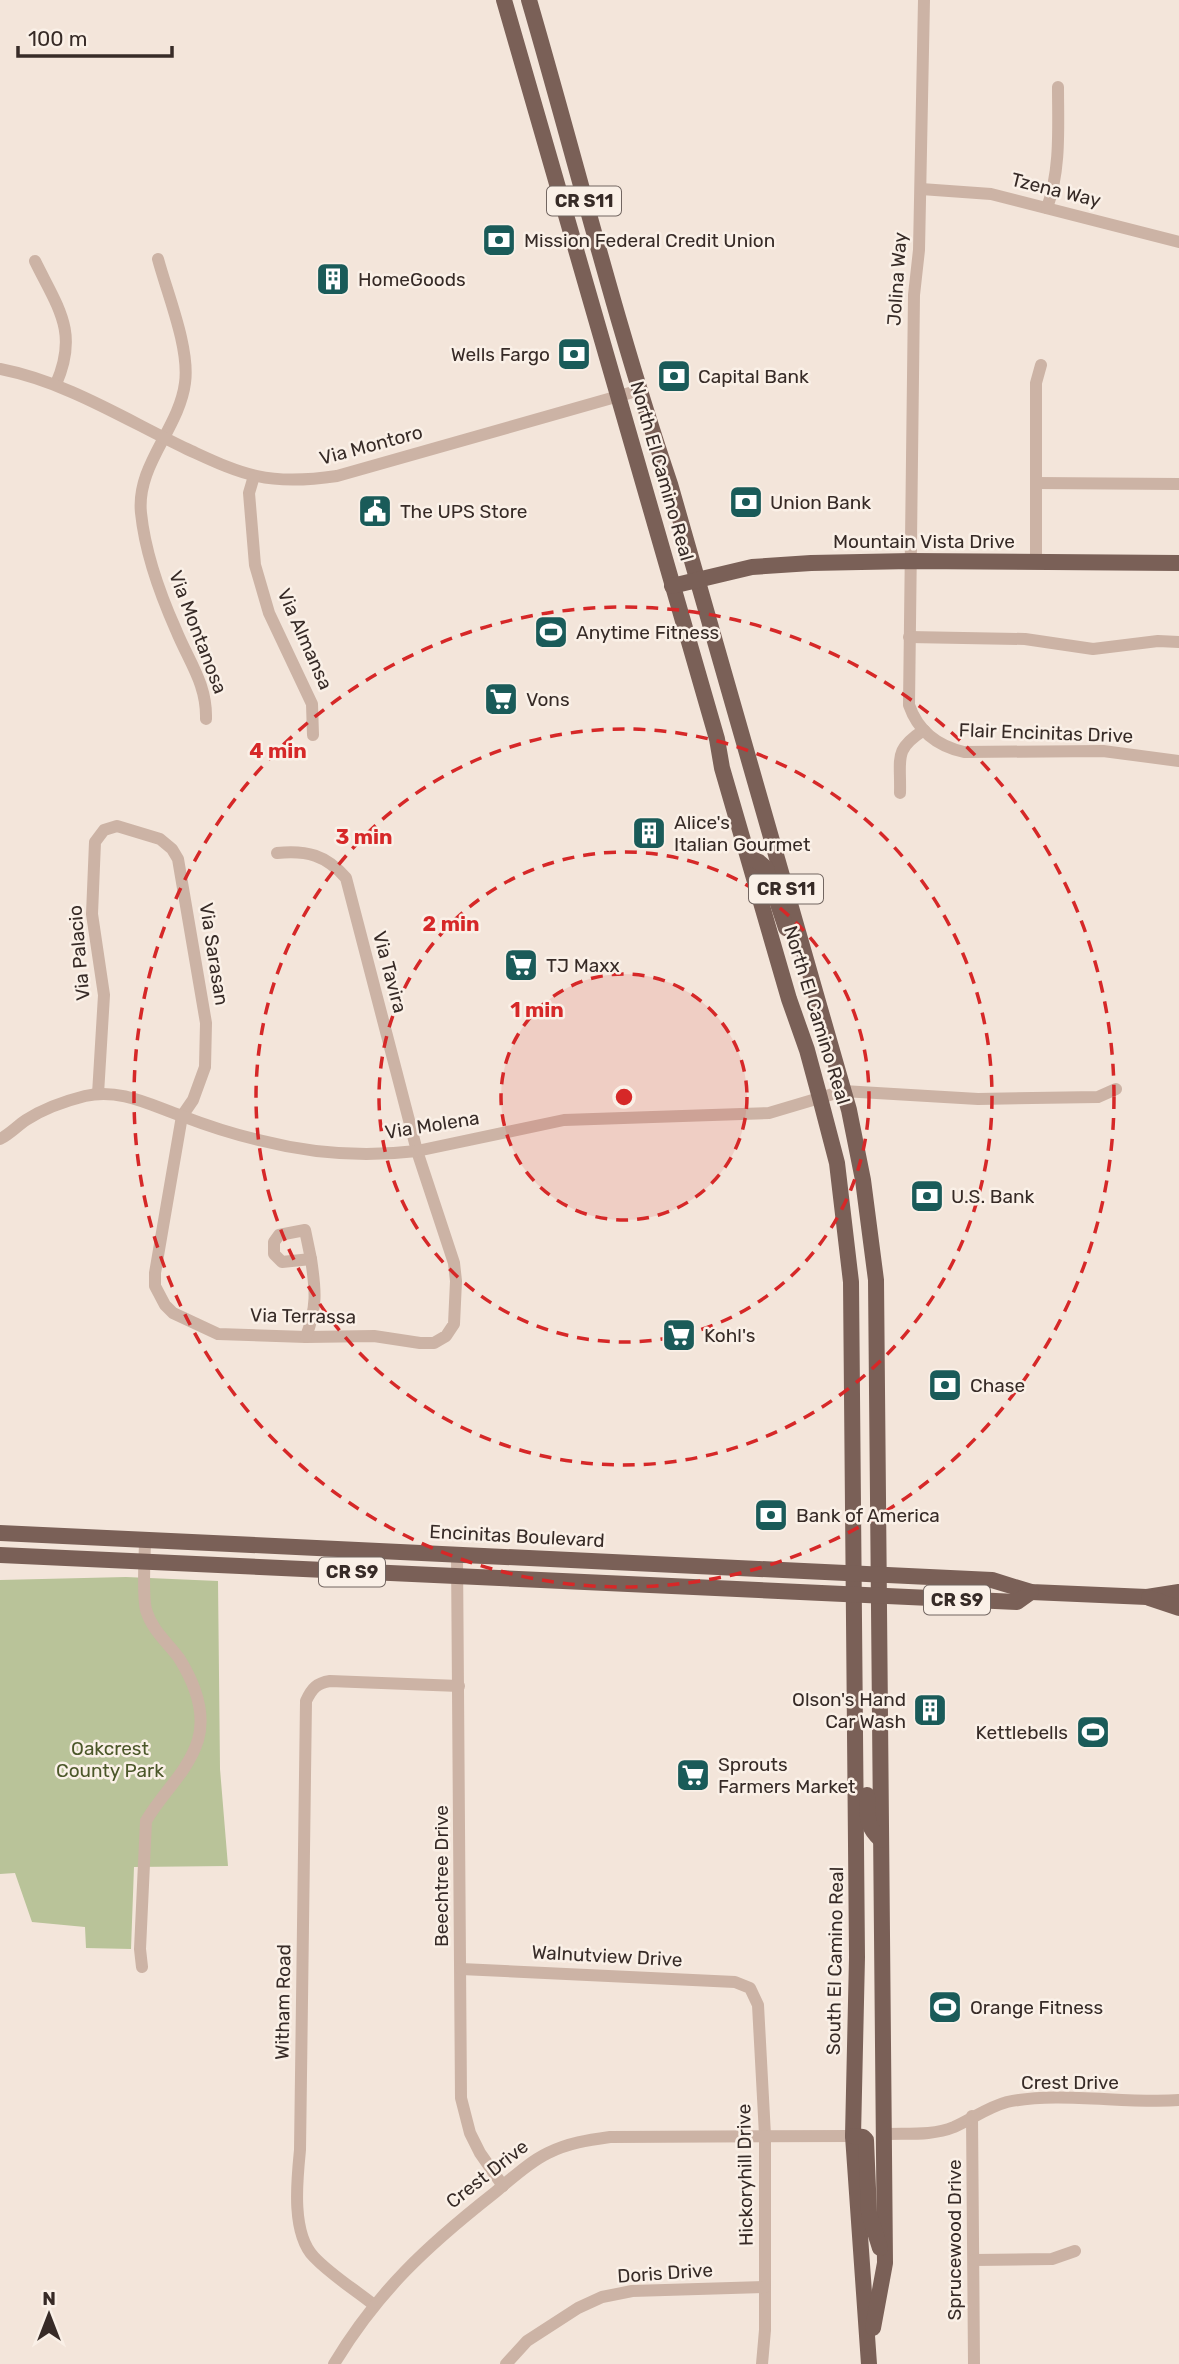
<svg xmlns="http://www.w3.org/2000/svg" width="1179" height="2364" font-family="Rubik,sans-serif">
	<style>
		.green { fill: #b9c399 }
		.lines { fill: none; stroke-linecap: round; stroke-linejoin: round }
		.minor { stroke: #ccb3a5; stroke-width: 12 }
		.major { stroke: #7a6057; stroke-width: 16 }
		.ring { fill: none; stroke: #d62828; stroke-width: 3.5; stroke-dasharray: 12 9 }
		.labels { text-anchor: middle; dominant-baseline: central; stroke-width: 5; stroke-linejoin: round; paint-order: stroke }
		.shield { fill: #faf0e7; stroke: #726661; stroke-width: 2 }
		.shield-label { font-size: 18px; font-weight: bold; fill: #372b27 }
		.street-label { font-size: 19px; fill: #372b27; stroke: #faf0e7 }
		.poi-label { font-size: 19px; fill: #372b27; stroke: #faf0e7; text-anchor: start }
		.park-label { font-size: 19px; fill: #4b5729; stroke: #faf0e7 }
		.centre { fill: #d62828; stroke: #faf0e7; stroke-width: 3.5 }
		.ring-label { font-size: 21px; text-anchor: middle; font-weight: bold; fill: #d62828; stroke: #faf0e7; stroke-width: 5; stroke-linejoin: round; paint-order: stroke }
	</style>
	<rect width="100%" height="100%" fill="#f3e5da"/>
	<path class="green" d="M126 1577 218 1581 220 1769 228 1866 134 1867 131 1949 86 1948 85 1927 32 1922 15 1873 0 1874V1580Z"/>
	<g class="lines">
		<g class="minor">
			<path d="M924 0 919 250 914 295 909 705C918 731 937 746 964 752L1103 751 1179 761"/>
			<path d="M921 189 991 194 1179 242"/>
			<path d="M1047 208C1061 169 1058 127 1058 87"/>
			<path d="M158 259C167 293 190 348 185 383 179 429 136 465 141 513 145 552 160 594 176 630 189 662 207 684 206 719"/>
			<path d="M35 261C58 308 79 332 56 384"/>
			<path d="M0 369C67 382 126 420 187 449 209 459 233 471 257 476 283 482 310 480 337 476L640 390"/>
			<path d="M254 476 249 493 255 565 269 613 312 704 313 735"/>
			<path d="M1036 483 1179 484"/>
			<path d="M1036 561V383L1041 365"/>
			<path d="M909 637 1025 639 1093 649 1158 641 1179 642"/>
			<path d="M900 793C901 758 893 750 924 730"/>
			<path d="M98 1094 104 995 92 914 95 842 104 830 117 826 160 839 172 849 178 859 206 1023 205 1067 193 1100 182 1116 155 1273V1286L165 1305 173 1313 218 1334 306 1337 374 1336 420 1343H434L446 1336 454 1324 456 1281 454 1263 417 1151 346 878C326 855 307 850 277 853"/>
			<path d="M0 1139C10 1134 17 1126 26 1120 43 1109 65 1101 85 1096 120 1088 150 1105 182 1116 208 1126 236 1135 263 1141 314 1154 365 1157 417 1151L564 1120 769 1113 843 1091 978 1099 1098 1097 1116 1089"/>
			<path d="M305 1230 311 1259 282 1262 274 1254V1242L279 1235Z"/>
			<path d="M306 1337C317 1306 316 1292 311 1259"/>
			<path d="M457 1555 461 2098 470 2133 480 2153 503 2186"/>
			<path d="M142 1967 140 1949 146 1821C162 1793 188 1772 198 1740 206 1712 194 1682 179 1658 167 1642 152 1630 146 1610 142 1593 145 1558 145 1539"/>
			<path d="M461 1969 735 1982 750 1988 758 2005 765 2135V2330L762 2364"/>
			<path d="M972 2116 974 2364"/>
			<path d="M884 2134C907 2133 932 2136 954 2127 972 2119 988 2107 1007 2102 1059 2091 1125 2104 1179 2100"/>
			<path d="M974 2260 1052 2259 1075 2251"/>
			<path d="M374 2305C354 2289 331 2275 314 2257 291 2233 297 2180 300 2150L306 1701C312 1688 317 1683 330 1681L459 1686"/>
			<path d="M334 2364C378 2291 427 2246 493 2194 510 2180 529 2162 548 2153 568 2143 588 2140 610 2137L853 2136"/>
			<path d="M506 2364 527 2341 578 2308 602 2297 632 2291 765 2287"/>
		</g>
		<g class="major">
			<path d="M504 0 717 739 722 768 789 999 807 1050 820 1098 837 1163 851 1282 857 1957 853 2136 869 2364"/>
			<path d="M529 0C576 161 616 325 670 484L849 1110 863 1180 876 1280 885 2263 873 2328"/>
			<path d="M672 586 752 567 811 563 911 561 1179 563"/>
			<path d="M749 858 759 862 766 868 786 928"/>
			<path d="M0 1533 992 1580 1031 1592 1147 1597 1179 1592"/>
			<path d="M0 1555 1017 1602 1031 1592"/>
			<path d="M1149 1598 1179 1608"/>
			<path d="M867 1795C868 1815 865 1826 881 1840"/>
			<path d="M853 2136 863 2137 866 2140 869 2213 880 2248"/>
		</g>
	</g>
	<circle cx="624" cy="1097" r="123" fill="#d62828" fill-opacity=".12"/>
	<g class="ring">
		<circle cx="624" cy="1097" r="123"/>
		<circle cx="624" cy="1097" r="245"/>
		<circle cx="624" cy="1097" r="368"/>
		<circle cx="624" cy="1097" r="490"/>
	</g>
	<defs>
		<g id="bank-square" transform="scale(1.75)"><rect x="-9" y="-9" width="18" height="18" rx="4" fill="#1a5b59" stroke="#faf0e7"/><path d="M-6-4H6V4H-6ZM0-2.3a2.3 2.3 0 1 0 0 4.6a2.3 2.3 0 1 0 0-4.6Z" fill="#fff"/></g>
		<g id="building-square" transform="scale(1.75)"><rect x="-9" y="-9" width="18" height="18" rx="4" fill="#1a5b59" stroke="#faf0e7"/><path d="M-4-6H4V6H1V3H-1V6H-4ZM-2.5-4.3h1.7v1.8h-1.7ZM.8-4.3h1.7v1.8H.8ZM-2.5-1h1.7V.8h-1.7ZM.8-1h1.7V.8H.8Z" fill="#fff"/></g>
		<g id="civic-square" transform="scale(1.75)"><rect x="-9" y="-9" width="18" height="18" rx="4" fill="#1a5b59" stroke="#faf0e7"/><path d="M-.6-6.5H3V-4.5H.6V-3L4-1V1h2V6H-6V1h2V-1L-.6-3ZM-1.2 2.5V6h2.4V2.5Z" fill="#fff"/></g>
		<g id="stadium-square" transform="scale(1.75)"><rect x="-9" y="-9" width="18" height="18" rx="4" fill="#1a5b59" stroke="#faf0e7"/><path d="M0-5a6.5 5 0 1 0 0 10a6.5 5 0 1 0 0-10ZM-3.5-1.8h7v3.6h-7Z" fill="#fff"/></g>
		<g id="supermarket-square" transform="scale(1.75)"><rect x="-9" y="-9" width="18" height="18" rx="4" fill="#1a5b59" stroke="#faf0e7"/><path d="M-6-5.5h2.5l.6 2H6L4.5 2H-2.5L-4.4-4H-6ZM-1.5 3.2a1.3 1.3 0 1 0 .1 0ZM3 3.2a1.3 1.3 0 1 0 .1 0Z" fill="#fff"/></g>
	</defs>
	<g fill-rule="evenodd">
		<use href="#bank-square" x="499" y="240"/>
		<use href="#building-square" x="333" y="279"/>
		<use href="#bank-square" x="574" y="354"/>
		<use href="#bank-square" x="674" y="376"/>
		<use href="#bank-square" x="746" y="502"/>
		<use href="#civic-square" x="375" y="511"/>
		<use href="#stadium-square" x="551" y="632"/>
		<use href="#supermarket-square" x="501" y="699"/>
		<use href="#building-square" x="649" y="833"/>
		<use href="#supermarket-square" x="521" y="965"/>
		<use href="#bank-square" x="927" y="1196"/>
		<use href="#supermarket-square" x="679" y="1335"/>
		<use href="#bank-square" x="945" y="1385"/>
		<use href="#bank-square" x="771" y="1515"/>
		<use href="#building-square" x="930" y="1710"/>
		<use href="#stadium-square" x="1093" y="1732"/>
		<use href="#supermarket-square" x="693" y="1775"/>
		<use href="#stadium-square" x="945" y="2007"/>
	</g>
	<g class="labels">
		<g class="shield">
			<rect x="547" y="186.5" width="74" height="29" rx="5"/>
			<rect x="749" y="874.5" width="74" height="29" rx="5"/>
			<rect x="319" y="1557.5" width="66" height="29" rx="5"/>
			<rect x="924" y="1585.5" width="66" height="29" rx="5"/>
		</g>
		<g class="shield-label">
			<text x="584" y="201">CR S11</text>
			<text x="786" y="889">CR S11</text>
			<text x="352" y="1572">CR S9</text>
			<text x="957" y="1600">CR S9</text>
		</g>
		<g class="street-label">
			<text transform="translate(1056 190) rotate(14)">Tzena Way</text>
			<text transform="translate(897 279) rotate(-86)">Jolina Way</text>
			<text transform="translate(371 445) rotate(-15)">Via Montoro</text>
			<text transform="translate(662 471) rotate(74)">North El Camino Real</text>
			<text x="924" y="541">Mountain Vista Drive</text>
			<text transform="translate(198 632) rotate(69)">Via Montanosa</text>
			<text transform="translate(305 639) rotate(66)">Via Almansa</text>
			<text transform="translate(1046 733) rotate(2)">Flair Encinitas Drive</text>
			<text transform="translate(79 953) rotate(-95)">Via Palacio</text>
			<text transform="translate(214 954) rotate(81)">Via Sarasan</text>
			<text transform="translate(390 972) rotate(75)">Via Tavira</text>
			<text transform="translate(817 1015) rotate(73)">North El Camino Real</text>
			<text transform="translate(432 1125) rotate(-9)">Via Molena</text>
			<text transform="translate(303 1316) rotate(1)">Via Terrassa</text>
			<text transform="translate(517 1536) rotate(3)">Encinitas Boulevard</text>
			<text transform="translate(441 1876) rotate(-90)">Beechtree Drive</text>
			<text transform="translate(607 1956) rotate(3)">Walnutview Drive</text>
			<text transform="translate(835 1961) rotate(-89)">South El Camino Real</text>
			<text transform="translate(283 2002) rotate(-89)">Witham Road</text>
			<text x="1070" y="2082">Crest Drive</text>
			<text transform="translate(487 2174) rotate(-38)">Crest Drive</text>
			<text transform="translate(745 2175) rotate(-91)">Hickoryhill Drive</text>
			<text transform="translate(954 2240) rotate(-90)">Sprucewood Drive</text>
			<text transform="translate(665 2273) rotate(-4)">Doris Drive</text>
		</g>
		<g class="poi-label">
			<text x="524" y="240">Mission Federal Credit Union</text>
			<text x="358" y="279">HomeGoods</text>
			<text x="550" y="354" text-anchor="end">Wells Fargo</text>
			<text x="698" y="376">Capital Bank</text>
			<text x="770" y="502">Union Bank</text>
			<text x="400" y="511">The UPS Store</text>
			<text x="576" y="632">Anytime Fitness</text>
			<text x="526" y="699">Vons</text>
			<text x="674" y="822">Alice's<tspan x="674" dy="22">Italian Gourmet</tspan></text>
			<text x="546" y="965">TJ Maxx</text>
			<text x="951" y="1196">U.S. Bank</text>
			<text x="704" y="1335">Kohl's</text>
			<text x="970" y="1385">Chase</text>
			<text x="796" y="1515">Bank of America</text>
			<text x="906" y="1699" text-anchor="end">Olson's Hand<tspan x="906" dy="22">Car Wash</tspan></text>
			<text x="1068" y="1732" text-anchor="end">Kettlebells</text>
			<text x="718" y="1764">Sprouts<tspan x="718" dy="22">Farmers Market</tspan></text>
			<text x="970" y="2007">Orange Fitness</text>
		</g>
		<g class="park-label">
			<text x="110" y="1748">Oakcrest<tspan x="110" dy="22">County Park</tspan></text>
		</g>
	</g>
	<circle cx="624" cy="1097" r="10" class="centre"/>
	<g class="ring-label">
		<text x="278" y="758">4 min</text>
		<text x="364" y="844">3 min</text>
		<text x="451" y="931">2 min</text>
		<text x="537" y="1017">1 min</text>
	</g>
	<g transform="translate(49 2315)" stroke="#faf0e7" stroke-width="5" paint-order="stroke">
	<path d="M0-5L12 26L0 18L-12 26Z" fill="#372b27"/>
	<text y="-10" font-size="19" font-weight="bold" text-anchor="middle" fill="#372b27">N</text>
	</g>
	<path d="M18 46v10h154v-10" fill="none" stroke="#372b27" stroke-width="3.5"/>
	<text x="28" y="46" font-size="21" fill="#372b27" stroke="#faf0e7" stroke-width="5" paint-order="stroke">100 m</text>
</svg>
